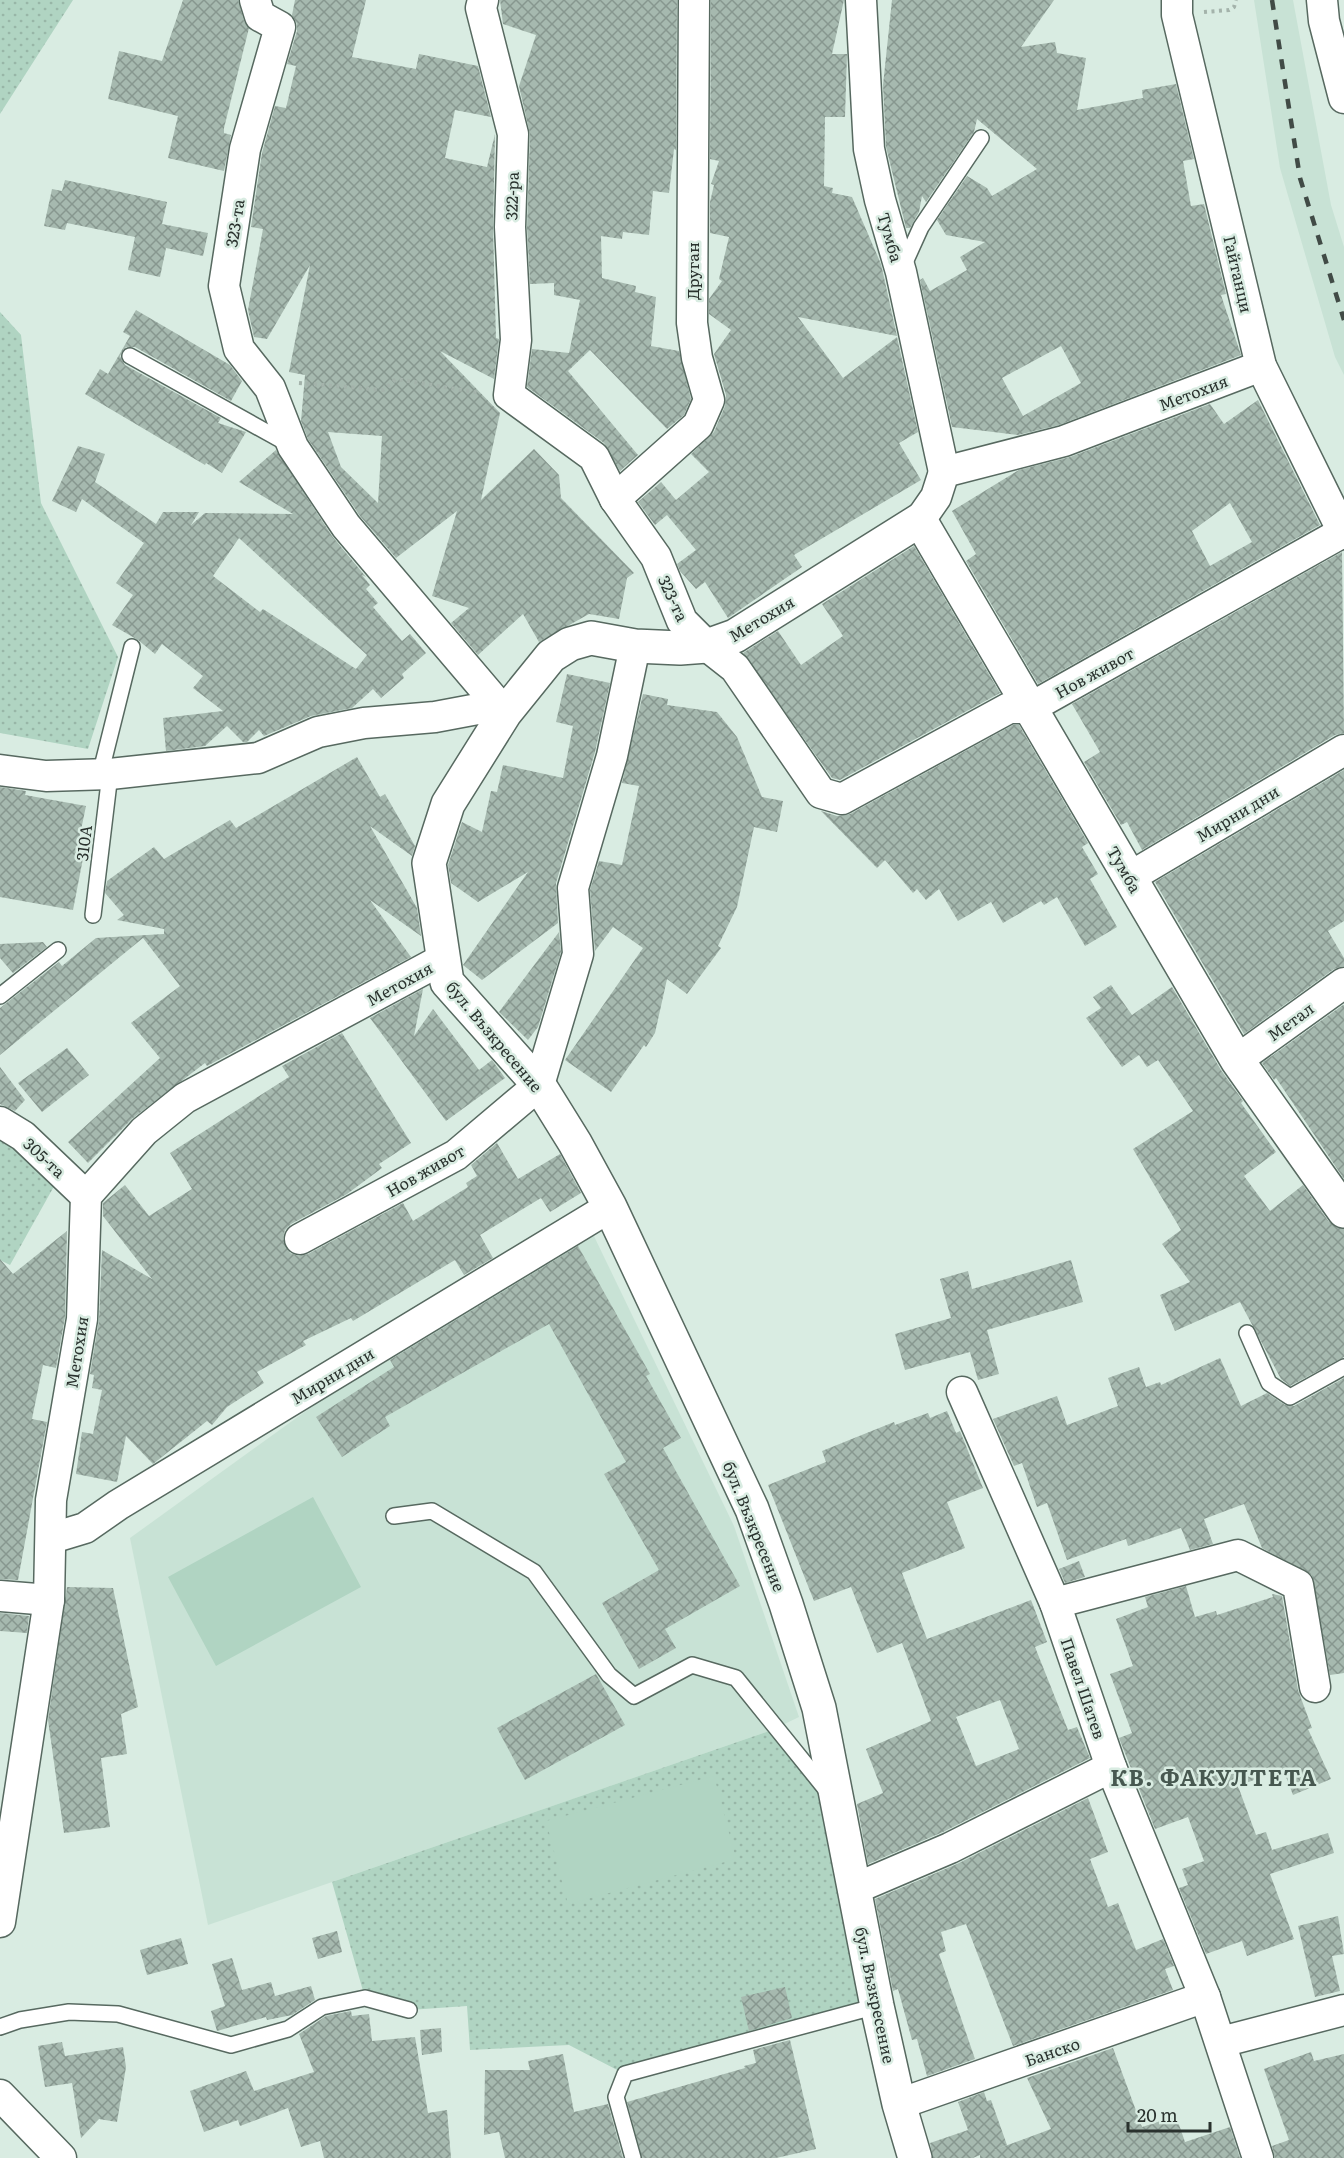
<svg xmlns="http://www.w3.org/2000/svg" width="1344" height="2158" font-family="Literata,serif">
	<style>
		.built { fill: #c8e2d5 }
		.grass { fill: url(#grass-dots) }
		.garden { fill: #b0d4c2 }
		.building { fill: url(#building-cross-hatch); fill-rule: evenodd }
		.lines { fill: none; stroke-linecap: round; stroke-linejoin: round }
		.lane-casing { stroke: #576960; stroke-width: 18 }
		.street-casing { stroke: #576960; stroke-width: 33 }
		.secondary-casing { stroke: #576960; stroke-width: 36 }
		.path { stroke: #a4b3ab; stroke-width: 4; stroke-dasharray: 3 4.5; stroke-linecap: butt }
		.lane { stroke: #fff; stroke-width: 15 }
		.street { stroke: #fff; stroke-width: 30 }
		.secondary { stroke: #fff; stroke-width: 33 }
		.rail { stroke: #414b46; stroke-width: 4.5; stroke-dasharray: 10 10; stroke-linecap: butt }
		.labels { text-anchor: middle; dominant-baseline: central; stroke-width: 5; stroke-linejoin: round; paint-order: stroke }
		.street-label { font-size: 16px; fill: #2a322e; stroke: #d9ece2 }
		.district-label { font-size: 22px; font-weight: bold; letter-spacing: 1.5px; fill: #475850; stroke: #d9ece2 }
	</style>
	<defs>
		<pattern id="grass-dots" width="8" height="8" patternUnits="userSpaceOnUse" patternTransform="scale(1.5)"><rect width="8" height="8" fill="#b0d4c2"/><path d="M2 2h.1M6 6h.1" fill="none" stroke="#98b6a7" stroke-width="1.8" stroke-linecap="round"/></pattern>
		<pattern id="building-cross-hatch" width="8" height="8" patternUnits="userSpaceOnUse" patternTransform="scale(1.5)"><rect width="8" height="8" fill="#a6b9af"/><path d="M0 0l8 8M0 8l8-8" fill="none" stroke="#87978f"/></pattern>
	</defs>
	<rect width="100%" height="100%" fill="#d9ece2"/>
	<g class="built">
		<path d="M1254 0H1293L1331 205 1344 247V375L1335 357 1280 168Z"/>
		<path d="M591 1230 734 1526 799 1717 772 1730 208 1925 130 1538 360 1372Z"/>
	</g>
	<g class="grass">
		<path d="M0 0H73L0 114Z"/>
		<path d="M0 312 21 335 41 503 118 657 88 749 0 733Z"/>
		<path d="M0 1122 62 1172 10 1265 0 1260Z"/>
		<path d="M772 1730 838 1805 877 2006 625 2074 569 2045 470 2050 467 2006 409 2010 365 1998 332 1882Z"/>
	</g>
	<g class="garden">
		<path d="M313 1497 361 1587 216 1666 168 1577Z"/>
		<path d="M714 1776 736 1859 568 1904 546 1821Z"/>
	</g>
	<g class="building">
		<path d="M183 0H238L244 21 249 28 224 128V133L231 135 224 171 168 158 178 116 108 99 119 51 162 61Z"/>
		<path d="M295 0H366L352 57 416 69 419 54 478 66 491 117 455 110 445 158 487 167 495 134 493 228 496 338 499 339 494 379 440 351 500 413 481 500 534 449 559 475 561 498 634 573 627 578 619 619 589 614 539 642 523 614 478 655 451 623 469 608 432 596 457 511 396 558 360 516 308 439 301 421 305 375 289 372 310 265 267 339 254 337 248 310 263 229 251 227 262 153 275 106 286 108 296 66 287 64 297 31V24L292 15ZM328 432 382 436 378 503 341 467Z"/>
		<path d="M500 0H677L676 150 674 149 669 193 653 191 649 235 623 232 622 239 601 236 602 278 636 286 635 292 656 297 651 346 679 351 691 399 684 415 667 429 590 350 568 371 638 455 620 471 604 443 527 387 532 349 569 353 580 300 554 295V283L530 284 527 227 530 134 519 86 536 35 503 24Z"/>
		<path d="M711 0H844L832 54H847L845 117H825L824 186 833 188 832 193 852 197 881 264 897 336 798 317 843 378 897 337 918 432 899 443 921 480 794 555 802 567 728 618 705 582 696 589 680 571 677 564 696 550 667 515 655 525 638 502 661 482 676 500 709 472 691 454 714 432 725 406 726 395 714 354 731 330 709 314V299L722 281 719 279 729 237 710 233V202L714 185 711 184 719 161 710 159Z"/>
		<path d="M892 0H1054L1021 47 1055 42 1057 53 1086 58 1077 110 1143 98 1142 90 1176 84 1194 159 1183 161 1191 206 1204 204 1226 294 1221 295 1241 355 1059 425 1018 435 952 427 920 280 923 278 930 291 967 270 960 257 985 242 946 235 937 220 967 176 987 188 992 196 1037 169 977 119 974 132 926 202 922 196 919 212 910 228H906L886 147 883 85ZM1061 346 1081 383 1023 416 1002 378Z"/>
		<path d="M65 180 167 202 162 224 208 233 203 256 166 248 160 277 128 270 135 237 67 223 65 230 44 226 52 189 62 191Z"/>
		<path d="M136 310 230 365 242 381 231 401 135 347H126L120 356 125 365 221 418 218 423 246 432 222 473 206 463 205 465 85 394 100 369 108 374 130 336 123 332Z"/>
		<path d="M1258 400 1320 525 1038 684 966 561 976 554 952 511 1019 470 1070 457 1210 404 1224 424ZM1230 503 1252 542 1210 566 1192 531Z"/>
		<path d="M78 446 105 454 95 482 156 524 163 512H199L191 525 205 513 293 514 239 482 276 450 332 536 366 577 362 575 370 585 366 589 378 603 373 607 402 641 410 634 426 653 402 674 404 678 381 698 373 689 352 708 311 716 264 736 259 730 247 742H243L227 726 205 746 166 751 163 718 223 711 193 688 203 676 162 644 155 654 138 640 112 625 133 595 116 583 144 543 82 499 76 512 52 501ZM239 538 367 655 356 669 263 609 260 612 213 576Z"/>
		<path d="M914 546 1000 693 840 780 832 778 743 653 778 631 801 665 843 636 822 604Z"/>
		<path d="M1342 552 1344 733 1335 735 1142 850 1127 822 1121 825 1084 762 1100 752 1072 704Z"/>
		<path d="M567 674 610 683 595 752 556 883 558 923 482 980 463 965 528 872 478 902 451 883 448 865 462 822 482 832 491 791 497 792 503 765 563 778 573 726 556 722Z"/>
		<path d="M643 694 668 699 667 705 717 712 737 737 762 797 783 801 777 832 754 827 737 907 718 946 721 948 687 994 667 979 655 1033 646 1047 644 1045 611 1092 565 1060 643 948 613 927 595 951 590 890 599 861 622 865 639 786 622 783Z"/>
		<path d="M1013 725H1019L1088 843 1082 847 1098 874 1090 879 1117 927 1085 946 1057 897 1044 905 1041 901 1003 923 991 902 958 921 939 889 926 900 917 889 913 893 885 860 877 868 821 811 837 816 850 814Z"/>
		<path d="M357 757 380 797 385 794 415 846 412 856 370 826 417 908 421 936 370 900 411 957 207 1066 205 1063 133 1118 88 1163 68 1142 160 1058 131 1023 180 986 143 938 0 1055V1008L59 962 62 966 96 938 164 934V929L117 920 124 915 105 893 107 881 154 847 164 859 230 820 236 828Z"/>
		<path d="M1344 770V921L1328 931 1344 958V966L1334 969 1244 1034 1155 882Z"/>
		<path d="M0 787 26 791 25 795 86 806 76 854 85 848 73 910 0 897Z"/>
		<path d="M559 932 561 952 538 1027 528 1040 499 1012Z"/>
		<path d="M43 942 47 947 13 973 0 958V944Z"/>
		<path d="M1111 985 1132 1015 1172 987 1221 1070 1243 1101 1241 1103 1276 1152 1244 1176 1270 1211 1303 1185 1329 1222 1344 1229V1357L1290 1386 1281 1379 1240 1302 1175 1331 1160 1295 1190 1282 1162 1244 1181 1230 1133 1149 1193 1111 1158 1060 1147 1067 1139 1055 1122 1067 1086 1018 1101 1008 1093 997Z"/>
		<path d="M423 989 414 1036 433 1009 479 1070 492 1060 505 1078 446 1121 370 1018Z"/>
		<path d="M1343 1005H1344V1179L1276 1078 1274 1080 1262 1063Z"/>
		<path d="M342 1033 411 1143 379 1164 382 1168 347 1194 291 1224 285 1230 283 1239 290 1253 299 1256 308 1254 403 1203 413 1221 468 1187 466 1183 477 1176 471 1165 497 1143 518 1179 560 1154 581 1193 550 1212 541 1198 480 1235 493 1258 464 1275 455 1260 353 1321 351 1318 303 1341 306 1345 257 1372 264 1383 227 1407 212 1425 207 1421 153 1464 126 1436 117 1482 76 1474 82 1432 93 1434 102 1390 92 1388 94 1375 90 1374 99 1320 102 1250 152 1279 103 1216V1203L125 1185 149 1216 192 1189 170 1153 289 1077 282 1066Z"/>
		<path d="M67 1048 89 1075 42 1112 18 1083Z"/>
		<path d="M0 1067 25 1100 15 1111 0 1104Z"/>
		<path d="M67 1231 65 1317 56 1368 43 1365 32 1419 47 1422 18 1580 0 1579V1259L13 1274Z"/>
		<path d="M578 1246 650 1374 646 1376 681 1438 663 1448 740 1586 665 1629 676 1648 639 1669 602 1603 659 1570 604 1474 626 1462 549 1324 385 1417 390 1426 342 1457 316 1417 394 1367 390 1360Z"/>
		<path d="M1071 1260 1083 1302 987 1330 999 1374 978 1380 970 1352 905 1370 895 1334 951 1318 940 1279 968 1271 972 1289Z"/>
		<path d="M1220 1358 1241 1406 1267 1393 1285 1405 1294 1406 1344 1378V1673L1330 1675 1312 1575 1262 1548 1244 1504 1204 1519 1213 1544 1190 1550 1181 1528 1128 1546 1126 1539 1067 1560 1047 1503 1037 1507 1022 1463 1014 1466 993 1419 1057 1396 1067 1425 1118 1406 1108 1378 1139 1367 1146 1387 1160 1382 1161 1385Z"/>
		<path d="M947 1411 956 1433 960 1431 983 1488 947 1502 965 1548 902 1573 927 1639 1031 1600 1047 1642 1035 1647 1068 1730 1077 1727 1090 1758 943 1832 868 1864 857 1804 883 1793 866 1749 931 1721 902 1643 877 1653 851 1587 814 1601 768 1485 826 1462 822 1451 894 1422 895 1425 928 1413 930 1418ZM1000 1700 1019 1749 976 1766 956 1717Z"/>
		<path d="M1079 1561 1085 1577 1065 1583 1059 1569Z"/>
		<path d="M1186 1586 1195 1617 1216 1611 1217 1615 1273 1597 1272 1594 1282 1596 1298 1690 1312 1728 1308 1729 1331 1779 1293 1795 1283 1769 1238 1786 1256 1835 1266 1832 1272 1850 1328 1833 1334 1853 1270 1874 1294 1939 1247 1956 1242 1941 1206 1954 1179 1888 1188 1885 1182 1869 1204 1861 1188 1817 1155 1829 1119 1738 1132 1733 1110 1674 1133 1666 1116 1619 1148 1607 1145 1597Z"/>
		<path d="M67 1587 113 1588 138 1707 121 1714 127 1754 101 1758 110 1827 64 1833 48 1720Z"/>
		<path d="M0 1613 29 1616 27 1633 0 1631Z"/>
		<path d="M596 1674 625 1725 525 1780 497 1728Z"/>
		<path d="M1088 1798 1108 1852 1090 1859 1108 1907 1118 1903 1136 1950 1163 1939 1174 1966 1165 1969 1173 1990 1013 2046 966 1924 941 1932 946 1951 939 1954 975 2059 927 2076 917 2039 912 2040 898 1989 893 1991 875 1899 957 1864Z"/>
		<path d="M1338 1916 1344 1954 1332 1956 1340 1991 1315 1997 1298 1926Z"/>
		<path d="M337 1931 342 1952 318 1959 312 1938Z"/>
		<path d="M181 1938 188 1964 147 1975 140 1950Z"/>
		<path d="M232 1958 242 1990 271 1982 275 1996 311 1986 315 2000 292 2015 267 2020 266 2017 217 2031 211 2011 225 2006 212 1964Z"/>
		<path d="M785 1987 792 2018 749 2031 741 1997Z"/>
		<path d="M351 2011 352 2016 369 2014 372 2041 415 2037 428 2113 447 2110 451 2158H324L320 2141 301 2147 288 2108 240 2126 238 2120 204 2132 190 2091 246 2071 254 2091 314 2072 299 2034 326 2016Z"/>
		<path d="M441 2028 442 2052 422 2055 420 2030Z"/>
		<path d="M790 2040 816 2149 776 2158H642L627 2102 745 2068 744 2066 756 2063 753 2050Z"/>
		<path d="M62 2042 65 2056 123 2047 126 2067 117 2122 99 2119 81 2138 72 2083 45 2087 38 2046Z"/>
		<path d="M1113 2048 1142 2127 1176 2116 1185 2142 1230 2127 1240 2158H980V2155L973 2158H933L930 2143 968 2130 958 2102 984 2092 987 2101 991 2100 1007 2145 994 2150 1051 2129 1027 2078Z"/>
		<path d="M1311 2052 1314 2061 1344 2054V2158H1275L1272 2146 1289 2140 1264 2069Z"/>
		<path d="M563 2054 574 2112 608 2104 623 2158H505L499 2132 484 2135 485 2070H530L528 2061Z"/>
	</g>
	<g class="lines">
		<g class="lane-casing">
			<g id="lane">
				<path d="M902 269 921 227 981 138"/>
				<path d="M130 356 290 445"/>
				<path d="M100 775 132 647"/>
				<path d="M93 915 110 774"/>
				<path d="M0 996 58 950"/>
				<path d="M1247 1333 1269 1383 1290 1397 1344 1367"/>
				<path d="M394 1516 432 1511 534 1572 609 1675 634 1696 692 1665 736 1678 828 1792"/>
				<path d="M0 2027 20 2020 69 2012 118 2014 231 2045 288 2029 322 2007 365 1998 409 2010"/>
				<path d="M633 2158 616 2097 625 2074 877 2006"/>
			</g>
		</g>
		<g class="street-casing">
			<g id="street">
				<path d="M255 0 260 16 280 27 245 149 224 286 239 349 270 388 293 447 346 526 505 713"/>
				<path d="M483 0 481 8 513 134 510 227 516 340 509 395 594 457 615 499 656 557 682 621 707 646 735 668 821 793 842 799 1009 708H1030L1343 532"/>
				<path d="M861 0 869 149 880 200 901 272 944 472"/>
				<path d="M1177 0V15L1261 366 1344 534"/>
				<path d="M1322 0 1324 21 1344 98"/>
				<path d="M615 499 698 425 709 400 697 358 692 323 694 0"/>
				<path d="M920 520 936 497 944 472 1064 441 1261 366"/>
				<path d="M0 770 46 776 110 774 258 758 318 732 364 723 435 717 499 705"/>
				<path d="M1130 877 1344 750"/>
				<path d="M1237 1060 1344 983"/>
				<path d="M0 1122 23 1136 86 1196"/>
				<path d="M300 1239 456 1155 539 1085 578 954 573 888 612 756 635 646"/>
				<path d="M962 1392 1055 1603 1111 1767 1205 1997 1258 2158"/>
				<path d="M52 1538 85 1528 118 1505 610 1207"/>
				<path d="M0 1596 49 1600"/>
				<path d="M1055 1603 1238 1555 1298 1585 1315 1687"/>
				<path d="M854 1889 950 1848 1111 1767"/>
				<path d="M0 1922 49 1600 51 1500 82 1319 86 1196 144 1131 185 1098 443 959"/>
				<path d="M1221 2042 1344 2010"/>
				<path d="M0 2095 61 2158"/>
				<path d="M899 2104 1205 1997"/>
			</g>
		</g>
		<g class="secondary-casing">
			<path id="secondary" d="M915 2158 899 2104 877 2006 819 1708 786 1604 752 1509 610 1207 575 1143 539 1085 447 982 429 863 448 804 505 713 551 656 570 644 591 638 635 646 680 648 707 646 735 636 920 520 1237 1060 1344 1211"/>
		</g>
		<g class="path">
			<path d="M1204 12 1229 10 1234 7 1236 0"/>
			<path d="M299 383 383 390 396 379 481 393"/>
		</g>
		<use href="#lane" class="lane"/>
		<use href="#street" class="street"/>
		<use href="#secondary" class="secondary"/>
		<path class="rail" d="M1272 0 1300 178 1344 320"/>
	</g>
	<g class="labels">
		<g class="street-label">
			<text transform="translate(511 196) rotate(-88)">322-ра</text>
			<text transform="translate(234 223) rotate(-81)">323-та</text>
			<text transform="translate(891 237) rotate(74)">Тумба</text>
			<text transform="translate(692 271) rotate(-90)">Друган</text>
			<text transform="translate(1239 274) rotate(77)">Гайтанци</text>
			<text transform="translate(1193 392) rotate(-21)">Метохия</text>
			<text transform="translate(674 598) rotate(65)">323-та</text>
			<text transform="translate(761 618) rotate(-31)">Метохия</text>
			<text transform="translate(1094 672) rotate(-29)">Нов живот</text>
			<text transform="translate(1237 813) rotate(-31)">Мирни дни</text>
			<text transform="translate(83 843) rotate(-83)">310А</text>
			<text transform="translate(1125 869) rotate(60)">Тумба</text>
			<text transform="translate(399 983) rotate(-29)">Метохия</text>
			<text transform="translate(1290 1021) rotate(-36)">Метал</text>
			<text transform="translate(495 1036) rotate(50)">бул. Възкресение</text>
			<text transform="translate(45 1157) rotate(43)">305-та</text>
			<text transform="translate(425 1170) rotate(-30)">Нов живот</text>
			<text transform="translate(76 1352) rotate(-81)">Метохия</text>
			<text transform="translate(332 1375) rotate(-31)">Мирни дни</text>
			<text transform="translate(755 1526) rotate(68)">бул. Възкресение</text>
			<text transform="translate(1084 1688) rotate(71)">Павел Шатев</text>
			<text transform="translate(876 1995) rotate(78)">бул. Възкресение</text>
			<text transform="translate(1052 2051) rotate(-19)">Банско</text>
		</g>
		<g class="district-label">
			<text x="1214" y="1776">КВ. ФАКУЛТЕТА</text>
		</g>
	</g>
	<path d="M1128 2122v9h82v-9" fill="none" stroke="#2a322e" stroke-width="3"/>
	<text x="1137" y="2122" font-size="18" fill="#2a322e" stroke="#d9ece2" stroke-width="4.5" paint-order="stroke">20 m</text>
</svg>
